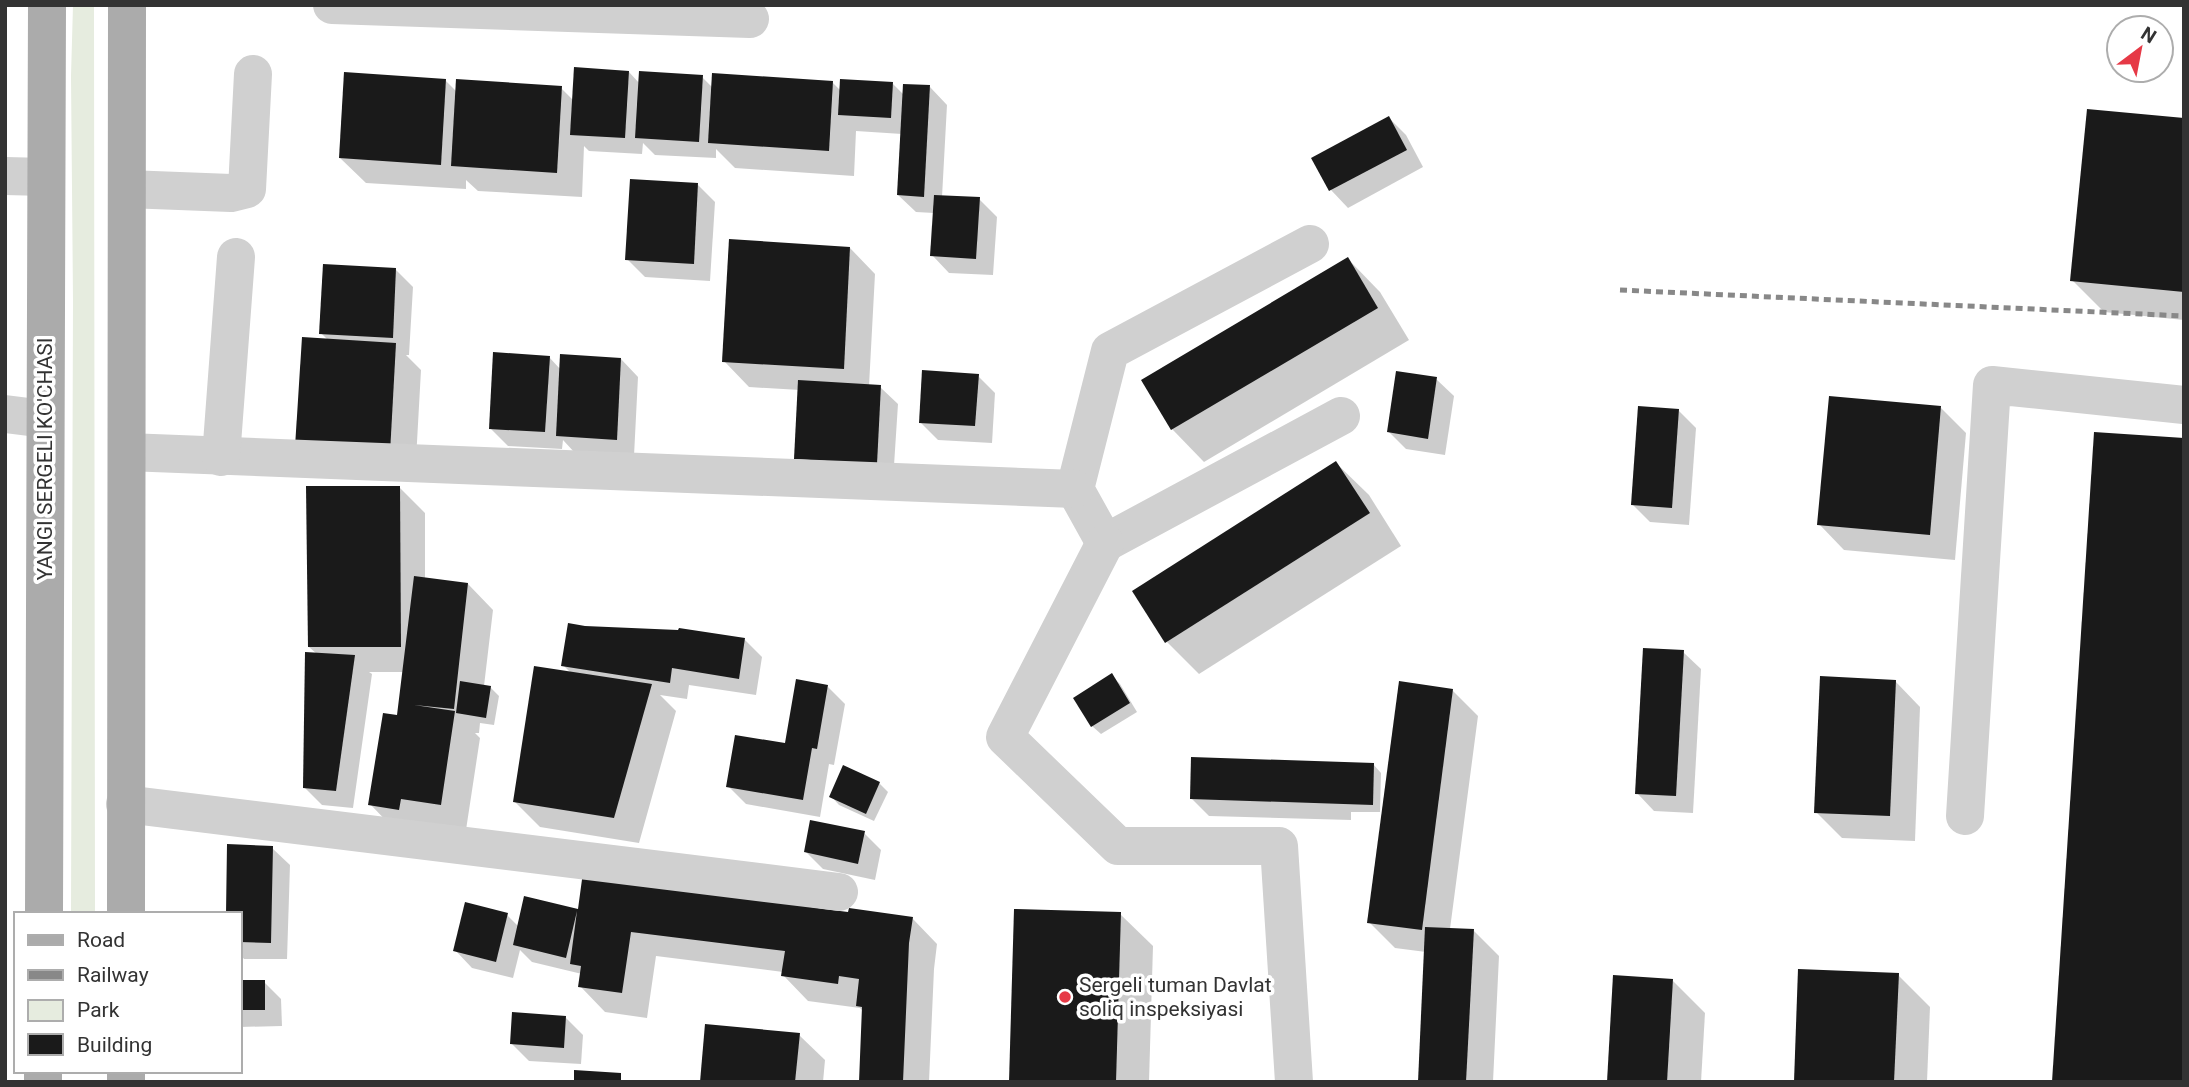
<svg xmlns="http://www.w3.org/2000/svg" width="2189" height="1087" font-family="Roboto,sans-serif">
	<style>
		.green { fill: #e6ecdf }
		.shadow { fill: #0003 }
		.building { fill: #1a1a1a }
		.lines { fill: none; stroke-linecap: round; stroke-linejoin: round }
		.minor { stroke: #d0d0d0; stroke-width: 38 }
		.major { stroke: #ababab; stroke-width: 38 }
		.rail { stroke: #888; stroke-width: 5; stroke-dasharray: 7 5; stroke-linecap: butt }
		.poi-dot { fill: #e63946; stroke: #fff; stroke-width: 2.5 }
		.labels { text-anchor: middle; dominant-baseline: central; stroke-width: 7; stroke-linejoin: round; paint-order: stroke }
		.street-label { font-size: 21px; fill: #333; stroke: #fff }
		.poi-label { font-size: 21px; fill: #333; stroke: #fff; text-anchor: start }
	</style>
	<rect width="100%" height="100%" fill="#fff"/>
	<path class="green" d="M73 5H94L95 914H71L73 301 71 76Z"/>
	<g class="shadow">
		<path d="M629 72 640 84 702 77 713 88 832 82 841 91 893 84 904 95 930 87 947 105 942 197 979 199 997 217 993 275 949 273 932 255 934 213 916 212 898 195 902 134 856 131 854 176 735 168 716 149V158L655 155 643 143 642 154 589 151 584 146 582 197 478 191 466 180V189L366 183 340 158 445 80 457 92 561 88 574 101Z"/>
		<path d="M1389 118 1406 135 1423 167 1348 208 1331 190 1314 158Z"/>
		<path d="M2184 120V320L2104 312 2072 280Z"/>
		<path d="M698 185 715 202 710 281 645 277 627 259Z"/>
		<path d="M850 248 875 274 869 386 880 387 898 404 893 481 800 390 749 387 724 361Z"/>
		<path d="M1348 259 1380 292 1409 340 1204 462 1172 429 1143 381Z"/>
		<path d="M396 270 413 287 409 355H406L421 370 415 478 303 339 328 340 321 333Z"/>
		<path d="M549 357 561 370 621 359 638 377 634 456 575 453 563 440 562 449 508 446 490 428Z"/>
		<path d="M978 376 995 393 992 443 938 440 920 422Z"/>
		<path d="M1436 379 1454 396 1445 455 1406 449 1389 432Z"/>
		<path d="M1941 408 1966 433 1955 560 1844 550 1819 524Z"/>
		<path d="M1679 411 1696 428 1689 525 1650 522 1632 504Z"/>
		<path d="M1336 463 1369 495 1401 546 1199 674 1167 642Z"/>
		<path d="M399 487 425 513V579L468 584 493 610 484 686 490 687 499 696 494 725 480 723 479 733H475L480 738 466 830H395L370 804 399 717 404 672H369L372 674 353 808 322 805 305 788 317 654 309 647Z"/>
		<path d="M745 640 762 657 756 695 689 685 687 699 660 695 676 711 639 843 540 827 515 802 571 673 563 665Z"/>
		<path d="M1683 652 1701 669 1693 813 1654 811 1637 793Z"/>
		<path d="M1112 676 1120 684 1137 712 1101 734 1092 726Z"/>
		<path d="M1895 681 1920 707 1915 841 1842 838 1816 812Z"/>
		<path d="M828 687 845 704 834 765 829 764 820 817 746 804 728 786 786 745Z"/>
		<path d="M1452 690 1478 716 1450 929 1473 930 1499 956 1493 1082H1419L1426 952 1395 948 1369 922Z"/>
		<path d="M1373 764 1381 773 1380 812H1351V820L1209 816 1191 798Z"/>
		<path d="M844 767 879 783 888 792 874 821 839 805 831 796Z"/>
		<path d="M864 833 881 850 875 880 823 869 806 852Z"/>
		<path d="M272 848 290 865 287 959H244L240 954V914Z"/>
		<path d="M577 910 828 911 912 918 937 944 934 969 929 1082H861L864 1012 860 1008 808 1001 783 975V972L656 956 647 1018 605 1012 580 986 582 974 532 962 520 950 513 978 472 968 455 950 507 915 519 927Z"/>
		<path d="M1120 914 1153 946 1149 1082H1011Z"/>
		<path d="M1898 975 1930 1007 1927 1082H1796Z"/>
		<path d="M1673 981 1705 1013 1701 1082H1608Z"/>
		<path d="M240 982H264L281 999 282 1026 240 1027Z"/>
		<path d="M565 1017 583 1035 581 1064 529 1061 512 1044Z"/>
		<path d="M799 1035 825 1060 823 1082H702Z"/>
	</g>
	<g class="building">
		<path d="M574 67 629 71 625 138 570 135Z"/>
		<path d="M639 71 703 75 699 142 635 138Z"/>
		<path d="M344 72 446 79 441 165 339 158Z"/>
		<path d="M712 73 833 81 829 151 708 143Z"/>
		<path d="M456 79 562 86 557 173 451 166Z"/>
		<path d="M840 79 893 82 891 118 838 115Z"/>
		<path d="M903 84 930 85 924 197 897 195Z"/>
		<path d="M2087 109 2184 118V292L2070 281Z"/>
		<path d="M1389 116 1407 150 1329 191 1311 158Z"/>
		<path d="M630 179 698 183 694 264 625 260Z"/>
		<path d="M934 195 980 197 976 259 930 256Z"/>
		<path d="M729 239 850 247 844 369 722 362Z"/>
		<path d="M1348 257 1378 308 1171 430 1141 380Z"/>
		<path d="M323 264 396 268 393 338 319 334Z"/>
		<path d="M302 337 396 343 390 453 295 447Z"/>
		<path d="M493 352 550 356 545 432 489 429Z"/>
		<path d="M560 354 621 358 617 440 556 436Z"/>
		<path d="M922 370 979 374 975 426 919 423Z"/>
		<path d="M1396 371 1437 377 1428 439 1387 432Z"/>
		<path d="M798 380 881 385 877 464 794 459Z"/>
		<path d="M1829 396 1941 406 1930 535 1817 525Z"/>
		<path d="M1638 406 1679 409 1672 508 1631 505Z"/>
		<path d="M2094 432 2184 438V1082H2052Z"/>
		<path d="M1336 461 1370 513 1165 643 1132 591Z"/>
		<path d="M306 486H400L401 647H308Z"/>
		<path d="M414 576 468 583 454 709 414 705 455 711 441 805 401 799 399 810 368 805 383 713 397 715Z"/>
		<path d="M568 623 585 626 678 630 679 628 745 638 739 679 672 668 670 683 561 666Z"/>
		<path d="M1643 648 1684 650 1676 796 1635 794Z"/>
		<path d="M305 652 355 655 336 791 303 788Z"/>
		<path d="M534 666 652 684 614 818 513 802Z"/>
		<path d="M1112 673 1130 703 1091 727 1073 698Z"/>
		<path d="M1820 676 1896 680 1890 816 1814 813Z"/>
		<path d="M796 679 828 685 817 749 812 748 803 800 726 787 735 735 785 743Z"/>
		<path d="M460 681 491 686 486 718 456 713Z"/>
		<path d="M1399 681 1453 689 1422 930 1367 923Z"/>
		<path d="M1191 757 1374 763 1373 805 1190 799Z"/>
		<path d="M843 765 880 782 866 814 829 797Z"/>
		<path d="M810 820 865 831 858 864 804 852Z"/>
		<path d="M227 844 273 846 271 943 240 942V914H226Z"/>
		<path d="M583 872 824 909 848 912 849 908 913 917 909 943 903 1082H859L862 1007 856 1006 859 979 839 976 838 984 781 976 785 951 631 932 622 993 578 987 581 966 570 964 577 911 566 958 513 945 524 896 578 909Z"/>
		<path d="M465 902 508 913 496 962 453 951Z"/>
		<path d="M1014 909 1121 912 1116 1082H1009Z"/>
		<path d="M1425 927 1474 929 1466 1082H1418Z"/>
		<path d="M1798 969 1899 973 1894 1082H1794Z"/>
		<path d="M1613 975 1673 979 1667 1082H1607Z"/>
		<rect x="240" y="980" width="25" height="30"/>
		<path d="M512 1012 566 1016 564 1048 510 1044Z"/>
		<path d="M705 1024 800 1033 795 1082H700Z"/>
		<path d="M574 1070 621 1073V1082H574Z"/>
	</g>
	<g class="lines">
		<g class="minor">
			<path d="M332 5 750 19"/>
			<path d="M5 176 46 177"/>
			<path d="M127 189 231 193 247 189 253 74"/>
			<path d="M1310 244 1110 351 1075 489 1105 543 1341 416"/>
			<path d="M5 414 45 419"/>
			<path d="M127 452 1075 489"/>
			<path d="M221 457 236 257"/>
			<path d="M1105 543 1005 737 1118 846H1279L1294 1082"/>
			<path d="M125 804 839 892"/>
			<path d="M1965 816 1992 385 2184 405"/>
		</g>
		<g class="major">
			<path d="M44 914 47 5"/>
			<path d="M126 914 127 5"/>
			<path d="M126 1071V1082"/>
			<path d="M43 1082V1071"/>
		</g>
		<path class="rail" d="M1620 290 2184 316"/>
	</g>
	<circle class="poi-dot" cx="1065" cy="997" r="7"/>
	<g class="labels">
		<g class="street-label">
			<text transform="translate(45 459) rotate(-90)">YANGI SERGELI KO'CHASI</text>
		</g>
		<g class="poi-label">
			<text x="1079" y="985">Sergeli tuman Davlat<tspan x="1079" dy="24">soliq inspeksiyasi</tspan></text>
		</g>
	</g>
	<rect width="2189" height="1087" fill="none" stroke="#333333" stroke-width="14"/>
	<rect x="14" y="912" width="228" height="161" fill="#ffffff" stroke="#adadad" stroke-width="2"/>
	<rect x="28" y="935" width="35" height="10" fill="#ababab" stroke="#adadad" stroke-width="2"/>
	<text x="77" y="947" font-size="21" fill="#333333">Road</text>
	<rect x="28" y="970" width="35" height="10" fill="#888888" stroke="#adadad" stroke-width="2"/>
	<text x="77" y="982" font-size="21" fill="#333333">Railway</text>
	<rect x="28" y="1000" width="35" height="21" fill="#e6ecdf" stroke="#adadad" stroke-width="2"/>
	<text x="77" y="1017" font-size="21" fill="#333333">Park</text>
	<rect x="28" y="1034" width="35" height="21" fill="#1a1a1a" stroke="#adadad" stroke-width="2"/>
	<text x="77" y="1052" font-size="21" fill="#333333">Building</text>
	<g transform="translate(2140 49) rotate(32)"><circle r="33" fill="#ffffff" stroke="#adadad" stroke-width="2"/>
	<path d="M0-5L12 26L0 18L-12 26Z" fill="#e63946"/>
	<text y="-10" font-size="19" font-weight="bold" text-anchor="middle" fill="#333333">N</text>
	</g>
</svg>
